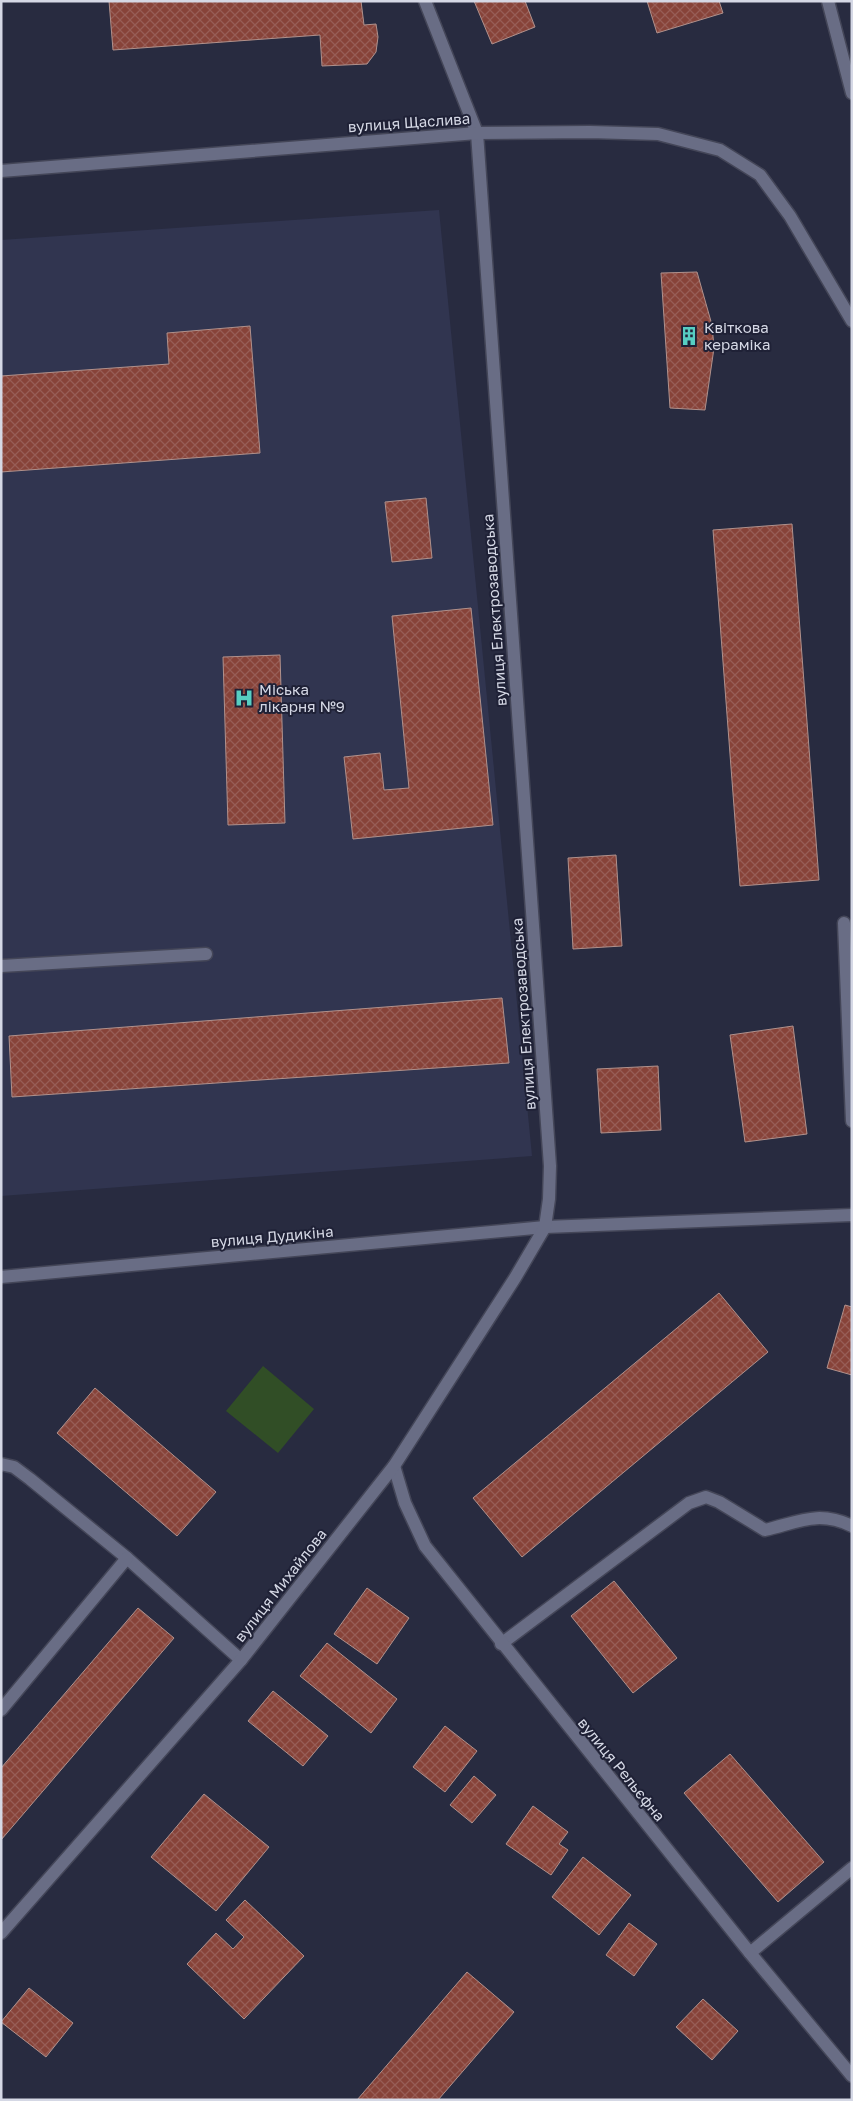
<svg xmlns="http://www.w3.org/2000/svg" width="853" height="2101" font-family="'Golos Text',sans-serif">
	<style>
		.built { fill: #313550 }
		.green { fill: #314e26 }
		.building { fill: url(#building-cross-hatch); stroke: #b0918c }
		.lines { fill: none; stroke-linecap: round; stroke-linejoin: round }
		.service-casing { stroke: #444658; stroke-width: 15 }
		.minor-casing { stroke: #444658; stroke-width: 15 }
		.tertiary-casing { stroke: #444658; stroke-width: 15 }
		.service { stroke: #696d85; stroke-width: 12 }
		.minor { stroke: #696d85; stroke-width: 12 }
		.tertiary { stroke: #696d85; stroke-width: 12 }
		.labels { text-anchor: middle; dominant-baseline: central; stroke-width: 4; stroke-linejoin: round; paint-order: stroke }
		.street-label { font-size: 15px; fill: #d5d8e5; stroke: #1f2136 }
		.poi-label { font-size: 15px; fill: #d5d8e5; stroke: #1f2136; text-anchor: start }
	</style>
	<defs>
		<pattern id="building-cross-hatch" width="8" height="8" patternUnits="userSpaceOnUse" patternTransform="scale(1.25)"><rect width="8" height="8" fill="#874339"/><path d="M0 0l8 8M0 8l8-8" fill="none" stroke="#975d56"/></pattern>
	</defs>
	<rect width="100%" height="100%" fill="#282b40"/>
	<path class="built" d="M439 210 532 1156 1 1196V240Z"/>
	<path class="green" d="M263 1366 314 1409 278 1453 226 1411Z"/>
	<g class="building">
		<path d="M109 1H361L364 25 376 24 378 37 376 52 367 64 322 66 320 35 113 50Z"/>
		<path d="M474 1H525L535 27 492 44Z"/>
		<path d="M647 1H719L723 13 657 33Z"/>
		<path d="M697 272 712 325 714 348 705 410 670 408 661 273Z"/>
		<path d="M250 326 260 453 1 472V376L169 364 167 333Z"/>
		<path d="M426 498 432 558 392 562 385 502Z"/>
		<path d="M792 524 819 880 740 886 713 530Z"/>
		<path d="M471 608 493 825 353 839 344 757 380 753 384 790 409 788 392 616Z"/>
		<path d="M280 655 285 823 228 825 223 657Z"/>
		<path d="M616 855 622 946 573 949 568 858Z"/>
		<path d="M502 998 509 1063 12 1097 9 1036Z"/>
		<path d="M793 1026 807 1134 745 1142 730 1035Z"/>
		<path d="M658 1066 661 1130 601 1133 597 1069Z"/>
		<path d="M719 1293 768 1352 522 1557 473 1498Z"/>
		<path d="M845 1305 852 1307V1375L827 1368Z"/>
		<path d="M95 1388 216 1492 177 1536 57 1433Z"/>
		<path d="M614 1581 677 1658 633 1693 571 1616Z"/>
		<path d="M367 1588 409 1618 377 1664 334 1634Z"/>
		<path d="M138 1608 174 1638 1 1840V1768Z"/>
		<path d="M327 1643 397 1699 371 1733 300 1676Z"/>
		<path d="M273 1691 328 1736 303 1766 248 1721Z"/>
		<path d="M445 1726 477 1751 445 1792 413 1767Z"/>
		<path d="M730 1754 824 1862 778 1902 684 1793Z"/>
		<path d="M474 1776 496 1795 472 1823 450 1805Z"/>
		<path d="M204 1794 269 1847 216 1911 151 1857Z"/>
		<path d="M533 1806 568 1832 559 1844 568 1850 551 1875 506 1844Z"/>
		<path d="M583 1857 631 1895 599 1935 552 1897Z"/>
		<path d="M245 1900 304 1956 244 2019 187 1964 216 1933 233 1949 244 1937 226 1920Z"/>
		<path d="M629 1923 657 1944 634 1976 606 1955Z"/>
		<path d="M467 1972 514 2012 438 2100H357Z"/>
		<path d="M29 1988 73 2023 46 2057 1 2022Z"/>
		<path d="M703 1999 738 2031 712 2060 676 2027Z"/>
	</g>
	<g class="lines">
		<g class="service-casing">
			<g id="service">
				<path d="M844 923 852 1121"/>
				<path d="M1 966 206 954"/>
				<path d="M545 1227 852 1215"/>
				<path d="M1 1464 14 1467 30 1479 127 1558 241 1660"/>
				<path d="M501 1644 689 1503 706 1497 719 1502 765 1530C799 1522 818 1510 852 1526"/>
				<path d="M1 1710 127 1558"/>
				<path d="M750 1953 852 1868"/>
			</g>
		</g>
		<g class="minor-casing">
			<g id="minor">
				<path d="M828 1 852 93"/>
				<path d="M1 1277 545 1227"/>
				<path d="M394 1466 405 1503 425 1546 750 1953 852 2076"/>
				<path d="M1 1933 241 1660 394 1466 515 1278 545 1227 549 1199 550 1166 477 133 425 1"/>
			</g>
		</g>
		<g class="tertiary-casing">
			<path id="tertiary" d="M1 171 477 133 590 132 658 134 720 150 760 175 790 216 852 321"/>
		</g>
		<use href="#service" class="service"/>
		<use href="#minor" class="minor"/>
		<use href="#tertiary" class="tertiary"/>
	</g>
	<defs>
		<g id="building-bare" transform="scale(1.5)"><path d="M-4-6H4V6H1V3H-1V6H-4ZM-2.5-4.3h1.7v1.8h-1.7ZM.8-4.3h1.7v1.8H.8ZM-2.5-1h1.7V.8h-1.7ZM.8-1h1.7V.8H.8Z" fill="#57cec2" stroke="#1f2136" stroke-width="2.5" paint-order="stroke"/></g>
		<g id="hospital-bare" transform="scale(1.5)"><path d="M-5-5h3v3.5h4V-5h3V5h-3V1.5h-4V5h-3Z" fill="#57cec2" stroke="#1f2136" stroke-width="2.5" paint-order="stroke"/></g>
	</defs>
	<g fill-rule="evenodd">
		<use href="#building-bare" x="689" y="336"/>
		<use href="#hospital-bare" x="244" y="698"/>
	</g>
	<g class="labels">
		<g class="street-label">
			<text transform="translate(409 122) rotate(-4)">вулиця Щаслива</text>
			<text transform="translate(494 610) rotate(-94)">вулиця Електрозаводська</text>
			<text transform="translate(523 1014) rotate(-94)">вулиця Електрозаводська</text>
			<text transform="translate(272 1236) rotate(-5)">вулиця Дудикіна</text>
			<text transform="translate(280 1585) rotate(-52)">вулиця Михайлова</text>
			<text transform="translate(622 1769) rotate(51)">вулиця Рельєфна</text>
		</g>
		<g class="poi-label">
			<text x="704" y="327">Квіткова<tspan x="704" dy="17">кераміка</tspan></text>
			<text x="259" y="689">Міська<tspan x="259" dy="17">лікарня №9</tspan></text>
		</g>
	</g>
	<rect width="853" height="2101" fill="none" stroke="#d5d8e5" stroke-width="5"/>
</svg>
